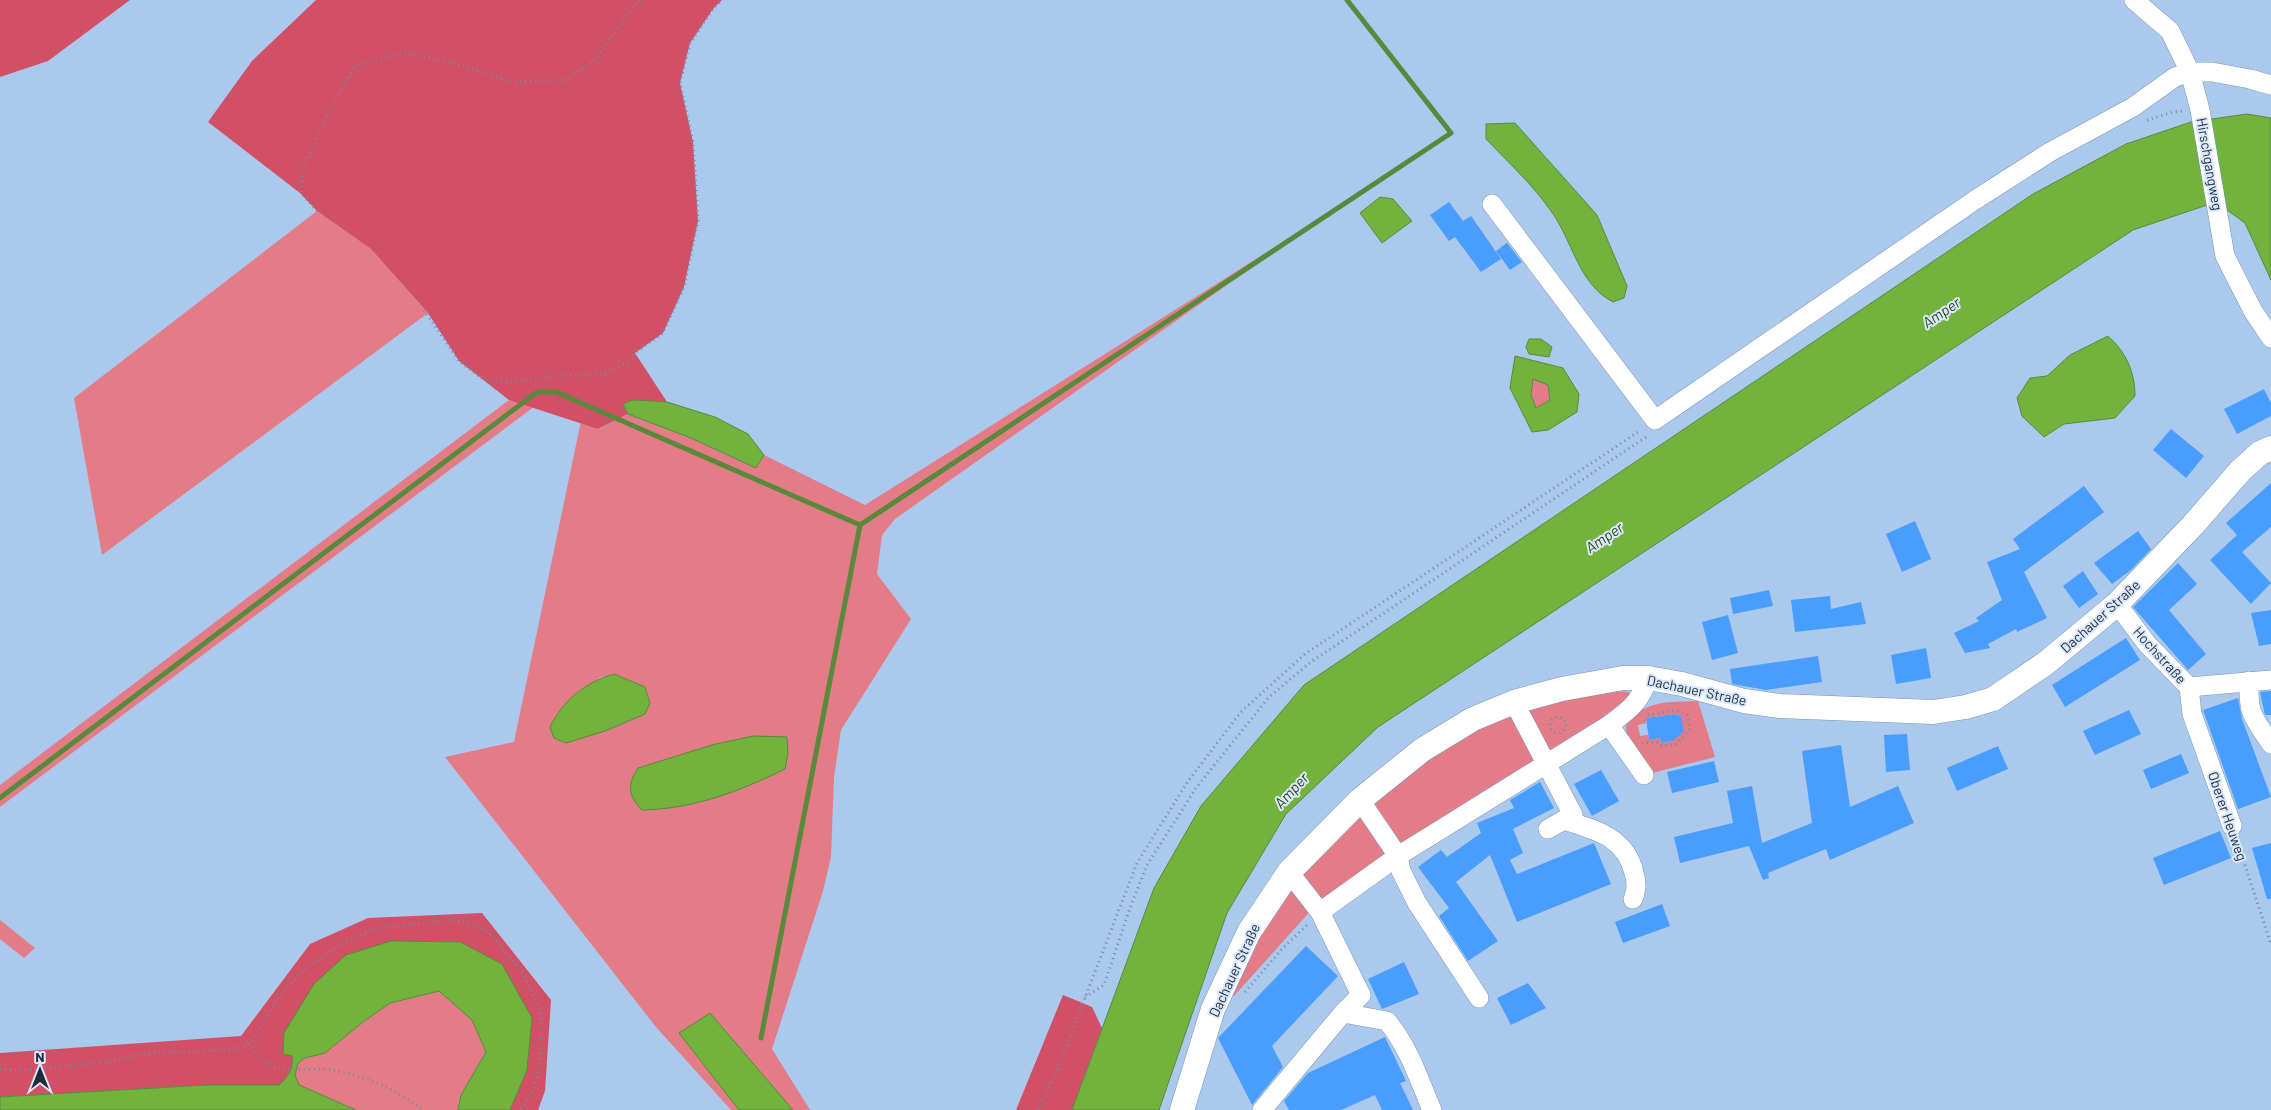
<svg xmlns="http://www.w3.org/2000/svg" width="2271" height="1110" font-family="Barlow,sans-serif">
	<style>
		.green { fill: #e37c87; fill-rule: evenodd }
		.forest { fill: #d25065 }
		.water { fill: #72b33e; stroke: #598a3c; fill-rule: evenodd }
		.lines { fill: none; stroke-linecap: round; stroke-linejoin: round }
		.stream { stroke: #598a3c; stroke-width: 5 }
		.building { fill: #499dfd }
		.minor-casing { stroke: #7995b8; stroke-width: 20 }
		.major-casing { stroke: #7995b8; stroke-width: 25 }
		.path { stroke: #7289a4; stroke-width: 3; stroke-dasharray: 1 4; stroke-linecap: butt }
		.minor { stroke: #fff; stroke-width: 19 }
		.major { stroke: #fff; stroke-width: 24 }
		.labels { text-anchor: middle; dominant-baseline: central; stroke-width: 4; stroke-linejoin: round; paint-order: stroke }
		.street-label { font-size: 14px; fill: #1f2b39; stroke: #d9e8fb }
		.water-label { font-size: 15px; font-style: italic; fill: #2e481a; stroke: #d9e8fb }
	</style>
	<rect width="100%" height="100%" fill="#abc9ed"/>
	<g class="green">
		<path d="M317 211 371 249 428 313 102 555 74 398Z"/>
		<path d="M1329 213 895 519 882 535 877 574 911 619 841 730 834 777 831 857 823 891 772 1049 810 1110H731L656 1027 445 757 514 742 581 421 599 429 628 414 691 438 756 468 764 455 865 505ZM614 674 645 687 650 703 645 714 605 731 599 678Z"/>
		<path d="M1533 379 1548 385 1550 400 1536 408 1531 395Z"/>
		<path d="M509 400 535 406 0 807V785Z"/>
		<path d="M1602 690 1629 692V696L1605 721 1541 756 1393 848 1315 906 1234 996H1231L1256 936 1295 881 1366 809 1427 759 1478 729 1519 711Z"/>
		<path d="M1698 701 1715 757 1648 774C1641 761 1626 743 1626 728 1626 722 1630 719 1634 715 1653 700 1675 702 1698 701ZM1675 714 1681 716 1673 736V741L1661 743 1660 738 1649 740 1648 735 1640 736 1638 725 1646 723V718Z"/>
		<path d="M0 920 35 948 24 958 0 939Z"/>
		<path d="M439 991 472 1020 486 1052 461 1095 458 1110H356L299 1085 295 1075 298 1063 305 1058 325 1053 363 1022 390 1003Z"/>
	</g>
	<g class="forest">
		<path d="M0 0H130L48 61 0 77Z"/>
		<path d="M316 0H722L713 9 690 43 680 83 693 142 698 221 684 287 663 333 635 353 667 402 633 400 623 404 628 414 598 429 509 400 459 361 428 313 371 249 317 211 300 193 208 122 252 61Z"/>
		<path d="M482 913 551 1000 545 1091 538 1110H510L527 1070 502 964 460 942 391 941 293 1056C294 1069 288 1077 279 1085H207L0 1097V1053L241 1036 310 944 368 918Z"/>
		<path d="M1063 995 1092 1007 1102 1028 1072 1110H1016Z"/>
	</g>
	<g class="water">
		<path d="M2247 114 2271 118V280L2245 223 2216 202 2133 230 1378 727 1286 814 1227 913 1159 1110H1072L1154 888 1201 806 1304 685 2033 194 2126 144 2191 122Z"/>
		<path d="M1515 123 1597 215 1627 286 1624 298 1613 302C1578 284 1572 239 1551 211 1533 185 1508 162 1486 139V124Z"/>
		<path d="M1380 197 1393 199 1412 221 1382 243 1360 213Z"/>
		<path d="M2108 336C2126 352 2135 372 2135 396L2115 418 2064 424 2044 437 2022 416 2017 398 2030 378 2047 376 2070 355Z"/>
		<path d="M1529 339H1541L1552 347 1549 357 1529 354 1526 347Z"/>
		<path d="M1515 356 1563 368 1579 394 1577 412 1548 430 1532 432 1510 388ZM1533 379 1548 385 1550 400 1536 408 1531 395Z"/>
		<path d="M633 400 667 402 715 417 748 434 764 455 756 468 691 438 628 414 623 404Z"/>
		<path d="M614 674 645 687 650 703 645 714 605 731 566 743 554 738 550 727C563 700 586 682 614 674Z"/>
		<path d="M753 736 787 737 788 754 785 769C740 791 694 809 642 810 628 796 627 785 638 768L712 745Z"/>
		<path d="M391 941 460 942 502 964 532 1018 527 1070 510 1110H458L461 1095 486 1052 472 1020 439 991 390 1003 363 1022 325 1053 305 1058 298 1063 295 1075 299 1085 356 1110H0V1097L207 1085H279C288 1077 294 1069 292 1056L283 1054 284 1033 314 984 346 955Z"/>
		<path d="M710 1013 793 1110H739L679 1033Z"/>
	</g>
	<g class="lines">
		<g class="stream">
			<path d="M0 798 537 392H556L860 525 1451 133 1347 0"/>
			<path d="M761 1038 860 525"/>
		</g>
	</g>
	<g class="building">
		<path d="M1449 202 1463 221 1471 216 1501 259 1481 272 1455 237 1449 241 1430 215Z"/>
		<path d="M1507 243 1522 262 1510 270 1496 251Z"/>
		<path d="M2264 389 2271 403V416L2237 434 2224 409Z"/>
		<path d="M2171 429 2204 456 2186 478 2153 450Z"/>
		<path d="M2271 483V527L2242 552 2271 583 2251 604 2210 560 2237 535 2226 523Z"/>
		<path d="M2084 486 2104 512 2024 572 2047 618 2017 632 2016 629 1988 644 1990 648 1965 653 1954 633 1979 621 1976 618 2002 600 1987 562 2020 549 2013 539Z"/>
		<path d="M1915 521 1931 559 1902 572 1886 534Z"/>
		<path d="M2138 531 2151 549 2131 570 2112 584 2094 563Z"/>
		<path d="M2178 563 2197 584 2169 610 2206 654 2188 670 2133 607Z"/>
		<path d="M2083 571 2098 594 2079 608 2063 586Z"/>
		<path d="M1769 590 1773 606 1733 614 1730 598Z"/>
		<path d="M1830 596 1831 609 1861 602 1866 624 1795 632 1791 600Z"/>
		<path d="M2271 610V644L2259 646 2251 613Z"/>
		<path d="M1728 615 1738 653 1712 660 1702 622Z"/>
		<path d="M2126 638 2140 660 2065 707 2052 685Z"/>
		<path d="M1926 648 1931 678 1896 684 1891 655Z"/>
		<path d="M1818 656 1822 682 1766 690 1732 684 1730 669Z"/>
		<path d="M2271 691V715H2265L2260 692Z"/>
		<path d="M2238 698 2242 719 2271 797 2238 809 2203 710Z"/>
		<path d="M2129 710 2141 734 2095 755 2083 731Z"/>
		<path d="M1675 714 1681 716 1684 731 1673 741 1661 743 1660 738 1649 740 1646 718Z"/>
		<path d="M1907 734 1910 770 1886 772 1884 735Z"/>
		<path d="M1841 745 1850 807 1898 786 1914 823 1830 860 1826 849 1768 873 1769 878 1763 880 1749 846 1680 863 1674 837 1733 823 1727 791 1752 786 1762 843 1812 823 1802 751Z"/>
		<path d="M1998 746 2008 769 1957 791 1947 768Z"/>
		<path d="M2181 754 2189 773 2151 789 2143 770Z"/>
		<path d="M1714 761 1719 782 1672 793 1667 772Z"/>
		<path d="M1601 770 1619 801 1592 816 1574 784Z"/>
		<path d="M1540 782 1554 808 1513 829 1523 853 1510 860 1517 874 1594 843 1611 884 1517 922 1490 855 1456 882 1498 941 1468 961 1439 916 1449 908 1418 867 1441 850 1447 857 1481 833 1477 823 1514 808 1510 800Z"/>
		<path d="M2220 831 2231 858 2164 885 2153 858Z"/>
		<path d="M2271 843V899H2267L2252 848Z"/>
		<path d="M1662 904 1670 926 1623 943 1615 922Z"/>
		<path d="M1306 946 1338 976 1272 1046 1283 1067 1252 1105 1218 1038Z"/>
		<path d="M1404 962 1419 994 1382 1009 1368 979Z"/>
		<path d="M1528 983 1546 1008 1511 1025 1497 998Z"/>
		<path d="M1385 1037 1406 1081 1400 1083 1413 1110H1382L1375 1095 1341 1110H1289L1284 1101 1308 1073Z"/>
	</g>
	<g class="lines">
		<g class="minor-casing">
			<g id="minor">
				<path d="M2134 0 2170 31 2190 72 2200 110 2225 256 2253 311 2271 338"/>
				<path d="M1492 204 1655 420 1975 200 2050 152 2133 107 2175 77 2190 72H2212L2250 79 2271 85"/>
				<path d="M2117 604 2147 644 2189 687 2271 680"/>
				<path d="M2249 681C2248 715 2253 717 2271 744"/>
				<path d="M2189 687 2192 714 2232 826"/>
				<path d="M1514 702 1573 815 1548 829"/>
				<path d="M1609 725 1644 775"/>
				<path d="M1360 800 1398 856 1401 871 1417 903 1479 998"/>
				<path d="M1564 820C1596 830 1626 837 1634 873 1637 882 1637 890 1633 899"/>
				<path d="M1320 912 1398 856 1609 725C1629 710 1640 703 1648 678"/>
				<path d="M1343 1013 1387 1021C1409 1047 1419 1080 1432 1110"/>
				<path d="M1262 1110 1343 1013 1361 995 1320 912 1289 872"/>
			</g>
		</g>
		<g class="major-casing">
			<path id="major" d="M1182 1110 1213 1009 1249 932 1289 872 1360 800 1422 750 1473 719 1514 702 1562 689 1623 678H1648L1682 684 1744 701 1780 706 1933 712 1966 707 1993 699 2046 663 2117 604 2193 525 2241 470 2260 453 2271 448"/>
		</g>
		<g class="path">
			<path d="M2147 120 2173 112 2182 111"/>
			<path d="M317 211 301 193 304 167 330 109 355 66 404 52 461 65 513 82 565 80 595 60 635 4 643 0"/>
			<path d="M424 310 459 361 484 380 511 382 557 376 603 374 631 361 635 353 663 333 684 287 698 221 693 142 680 83 690 43 713 9 722 0"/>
			<circle cx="1558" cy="725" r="8"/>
			<path d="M1642 743 1657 742 1662 746 1676 744 1690 729 1687 715 1676 710 1648 715"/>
			<path d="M2237 841 2271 944"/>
			<path d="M1245 992 1282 949 1307 925"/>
			<path d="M1085 997 1104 985 1130 908 1147 865 1196 788 1269 697 1311 662 1649 435"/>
			<path d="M248 1044C254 1049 258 1056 264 1061 282 1076 311 1066 332 1070 364 1075 398 1090 423 1110"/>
			<path d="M0 1069 18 1070 98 1063 147 1053 227 1050 242 1047 254 1038 279 997 300 973 336 947 372 929 453 920 473 923 489 933 520 969 541 1011V1061L534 1089 521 1110"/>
			<path d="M1038 1110 1056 1073 1137 863 1188 781 1241 712 1305 654 1641 430"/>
		</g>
		<use href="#minor" class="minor"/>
		<use href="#major" class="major"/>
	</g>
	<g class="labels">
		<g class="street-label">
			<text transform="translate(2210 164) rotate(80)">Hirschgangweg</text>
			<text transform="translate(2100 616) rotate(-42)">Dachauer Straße</text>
			<text transform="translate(2160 655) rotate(48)">Hochstraße</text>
			<text transform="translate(1697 690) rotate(12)">Dachauer Straße</text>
			<text transform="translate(2228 816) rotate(71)">Oberer Heuweg</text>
			<text transform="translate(1234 970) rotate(-65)">Dachauer Straße</text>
		</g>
		<g class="water-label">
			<text transform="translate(1941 312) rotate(-34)">Amper</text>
			<text transform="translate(1604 537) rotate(-34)">Amper</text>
			<text transform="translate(1291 790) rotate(-47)">Amper</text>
		</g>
	</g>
	<g transform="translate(40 1070)" stroke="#d9e8fb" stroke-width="4" paint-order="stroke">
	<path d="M0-4L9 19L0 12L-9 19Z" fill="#1f2b39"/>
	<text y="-8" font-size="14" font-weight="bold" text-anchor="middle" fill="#1f2b39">N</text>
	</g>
</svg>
